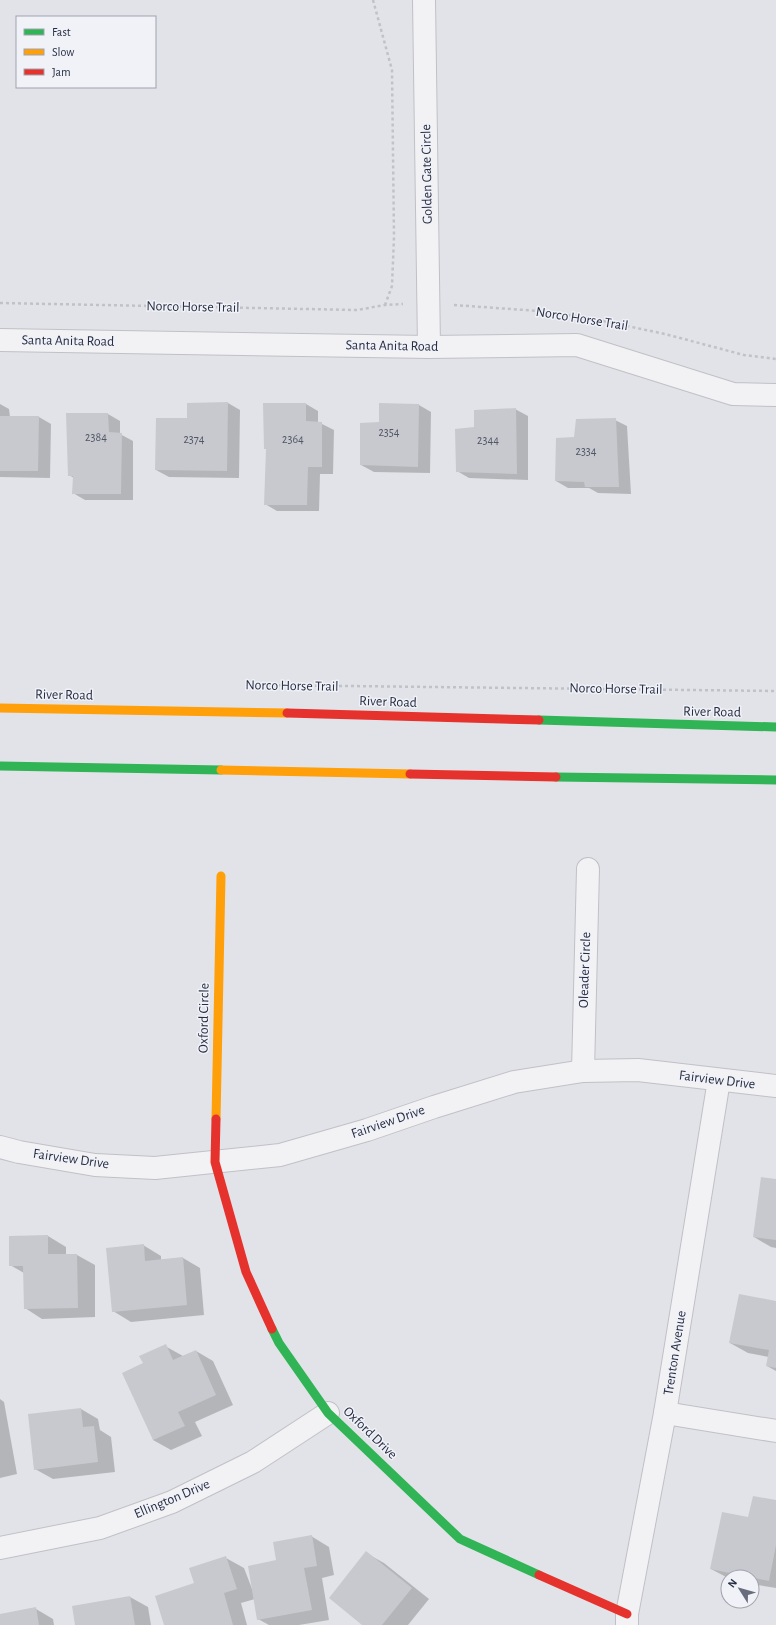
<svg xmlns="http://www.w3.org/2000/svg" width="776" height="1625" font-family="'Alegreya Sans',sans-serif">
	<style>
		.shadow { fill: #0003 }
		.building { fill: #c8c9ce }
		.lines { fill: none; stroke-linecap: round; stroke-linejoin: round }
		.street-casing { stroke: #c0c1c6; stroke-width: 24 }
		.path { stroke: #c1c2c8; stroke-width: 2.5; stroke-dasharray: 3 3; stroke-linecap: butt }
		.street { stroke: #f2f2f4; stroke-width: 22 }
		.fast { stroke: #30b455; stroke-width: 9 }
		.slow { stroke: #ff9f0a; stroke-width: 9 }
		.jam { stroke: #e5322d; stroke-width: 9 }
		.labels { text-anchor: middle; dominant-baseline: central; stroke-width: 3; stroke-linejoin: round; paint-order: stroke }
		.number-label { font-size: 12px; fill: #515667 }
		.street-label { font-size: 14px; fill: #272d43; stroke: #f0f2f7 }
	</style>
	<rect width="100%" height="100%" fill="#e2e3e8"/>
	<g class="shadow">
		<path d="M228 403 240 410 239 478 169 477 156 470 188 419Z"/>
		<path d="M0 404 9 409 10 417H39L51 424 50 478 0 477Z"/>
		<path d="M264 404H306L318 411V422L334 430 333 474H320L319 511H277L265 504 267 450 265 448Z"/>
		<path d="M419 405 431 412 430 473 374 472 361 465 380 423Z"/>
		<path d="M515 409 528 416V480L469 478 457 471 475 428Z"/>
		<path d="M108 414 120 421V434L133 441V500H85L73 493 74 478 69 475Z"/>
		<path d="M615 420 627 426 631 494 598 493 589 488H568L556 481 575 438Z"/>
		<path d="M776 1180V1248L771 1247 754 1237Z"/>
		<path d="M48 1236 66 1247V1255H77L95 1265V1317L42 1319 25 1308 24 1273 10 1265Z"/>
		<path d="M143 1245 161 1256V1260L183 1258 200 1268 204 1315 131 1322 113 1311Z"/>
		<path d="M776 1302V1371L767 1366 769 1357 748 1353 730 1343Z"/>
		<path d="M165 1346 183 1356 196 1351 213 1361 233 1405 195 1422 202 1436 171 1450 153 1440 144 1364Z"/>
		<path d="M0 1399 4 1402 17 1474 0 1478Z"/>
		<path d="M81 1409 98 1419 100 1430 111 1437 115 1472 53 1479 35 1469Z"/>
		<path d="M776 1501V1588L752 1584V1577H728V1578L711 1569Z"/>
		<path d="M311 1536 329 1547 334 1575 322 1578 329 1620 299 1625H269L258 1619 255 1599 241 1603 247 1625H165L195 1584 226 1558 244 1568 254 1594 278 1561Z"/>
		<path d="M366 1553 384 1563 429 1599 408 1625H364Z"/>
		<path d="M130 1597 148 1607 151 1625H76Z"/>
		<path d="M36 1609 53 1619 54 1625H0V1615Z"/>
	</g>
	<g class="building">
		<path d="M228 402 227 471 155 470 156 418H187V403Z"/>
		<path d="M263 403H306V421L322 422V467H308L307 505H264L266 449H264Z"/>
		<path d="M379 403 419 404 418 467 360 465V423L379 422Z"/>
		<path d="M516 408 517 474 456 472 455 429 474 427V410Z"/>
		<path d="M66 413H108L109 432 122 433 121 494H72L73 476H68Z"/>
		<path d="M0 416H39L38 471H0Z"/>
		<path d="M616 418 619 487H585L584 482 555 481 556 438 574 437 576 419Z"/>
		<path d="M761 1177 776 1179V1240L753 1237Z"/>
		<path d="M48 1235V1254H77L78 1308 24 1309 23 1266H9V1236Z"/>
		<path d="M144 1244 145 1261 183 1257 187 1305 112 1312 106 1248Z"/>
		<path d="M739 1294 776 1301V1368L766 1366 769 1350 729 1343Z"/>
		<path d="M166 1344 173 1360 196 1350 216 1395 178 1412 185 1426 153 1440 122 1373 143 1363 139 1356Z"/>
		<path d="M81 1408 83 1427 94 1426 98 1462 34 1470 28 1414Z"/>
		<path d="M753 1496 776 1500V1545L769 1581 710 1569 722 1512 748 1517Z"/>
		<path d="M312 1535 317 1566 304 1568 312 1610 257 1620 248 1566 276 1560 273 1542Z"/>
		<path d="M366 1551 412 1588 382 1625H362L329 1598Z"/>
		<path d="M226 1556 237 1589 224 1593 233 1625H164L155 1596 194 1583 189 1568Z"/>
		<path d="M130 1596 135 1625H75L72 1606Z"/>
		<path d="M36 1607 39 1625H0V1614Z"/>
	</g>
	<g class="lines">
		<g class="street-casing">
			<g id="street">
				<path d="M424 0 429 347"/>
				<path d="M0 340 429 347 577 345 733 394 776 395"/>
				<path d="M583 1071 588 869"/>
				<path d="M0 1147 19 1152 95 1165 155 1168 280 1155 367 1130 434 1107 514 1082 583 1071 638 1070 776 1086"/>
				<path d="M665 1413 776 1431"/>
				<path d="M0 1548 100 1528 172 1502 253 1462 328 1413"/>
				<path d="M627 1625V1614L665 1413 719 1080"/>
			</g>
		</g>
		<g class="path">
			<path d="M373 0 392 70 394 237 392 286 385 305"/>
			<path d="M0 303 357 310 385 305 403 304"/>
			<path d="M454 305 539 311 589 318 665 334 744 355 776 359"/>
			<path d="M261 685 776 691"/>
		</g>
		<use href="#street" class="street"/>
		<g class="fast">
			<path d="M539 720 776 727"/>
			<path d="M0 766 221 770"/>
			<path d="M556 777 776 780"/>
			<path d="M272 1329 279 1343 328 1413 460 1539 539 1575"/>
		</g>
		<g class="slow">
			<path d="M0 708 287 713"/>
			<path d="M221 770 410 774"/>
			<path d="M216 1119 221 876"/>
		</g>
		<g class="jam">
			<path d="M287 713 539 720"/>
			<path d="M410 774 556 777"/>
			<path d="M216 1119 215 1162 246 1272 272 1329"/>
			<path d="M539 1575 627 1614"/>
		</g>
	</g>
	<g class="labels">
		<g class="number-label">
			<text x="389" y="432">2354</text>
			<text x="96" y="437">2384</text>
			<text x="194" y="439">2374</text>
			<text x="293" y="439">2364</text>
			<text x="488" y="440">2344</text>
			<text x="586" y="451">2334</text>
		</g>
		<g class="street-label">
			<text transform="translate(427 174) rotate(-91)">Golden Gate Circle</text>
			<text transform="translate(193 307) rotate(1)">Norco Horse Trail</text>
			<text transform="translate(582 319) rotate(9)">Norco Horse Trail</text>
			<text transform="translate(68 341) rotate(1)">Santa Anita Road</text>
			<text transform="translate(392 346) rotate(1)">Santa Anita Road</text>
			<text transform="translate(292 686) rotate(1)">Norco Horse Trail</text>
			<text transform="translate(616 689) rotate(1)">Norco Horse Trail</text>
			<text transform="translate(64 695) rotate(1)">River Road</text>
			<text transform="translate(388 702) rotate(2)">River Road</text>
			<text transform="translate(712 712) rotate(1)">River Road</text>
			<text transform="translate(585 970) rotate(-88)">Oleader Circle</text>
			<text transform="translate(204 1018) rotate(-89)">Oxford Circle</text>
			<text transform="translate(717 1080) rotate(7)">Fairview Drive</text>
			<text transform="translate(388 1122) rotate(-19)">Fairview Drive</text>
			<text transform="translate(71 1159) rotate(8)">Fairview Drive</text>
			<text transform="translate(675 1353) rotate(-81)">Trenton Avenue</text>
			<text transform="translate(370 1433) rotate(44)">Oxford Drive</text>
			<text transform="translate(172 1499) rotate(-23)">Ellington Drive</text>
		</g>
	</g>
	<rect x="16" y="16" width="140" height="72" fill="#f0f2f7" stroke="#a0a3af"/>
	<rect x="24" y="29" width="20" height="6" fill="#30b455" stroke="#a0a3af"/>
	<text x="52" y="36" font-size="12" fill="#272d43">Fast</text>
	<rect x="24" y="49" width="20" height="6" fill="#ff9f0a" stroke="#a0a3af"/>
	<text x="52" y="56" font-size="12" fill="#272d43">Slow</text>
	<rect x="24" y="69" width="20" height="6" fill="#e5322d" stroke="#a0a3af"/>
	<text x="52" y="76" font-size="12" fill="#272d43">Jam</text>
	<g transform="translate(740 1589) rotate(307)"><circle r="19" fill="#f0f2f7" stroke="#a0a3af"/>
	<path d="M0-3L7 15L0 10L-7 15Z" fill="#686d7d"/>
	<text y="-6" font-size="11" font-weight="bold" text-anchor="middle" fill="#272d43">N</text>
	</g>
</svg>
